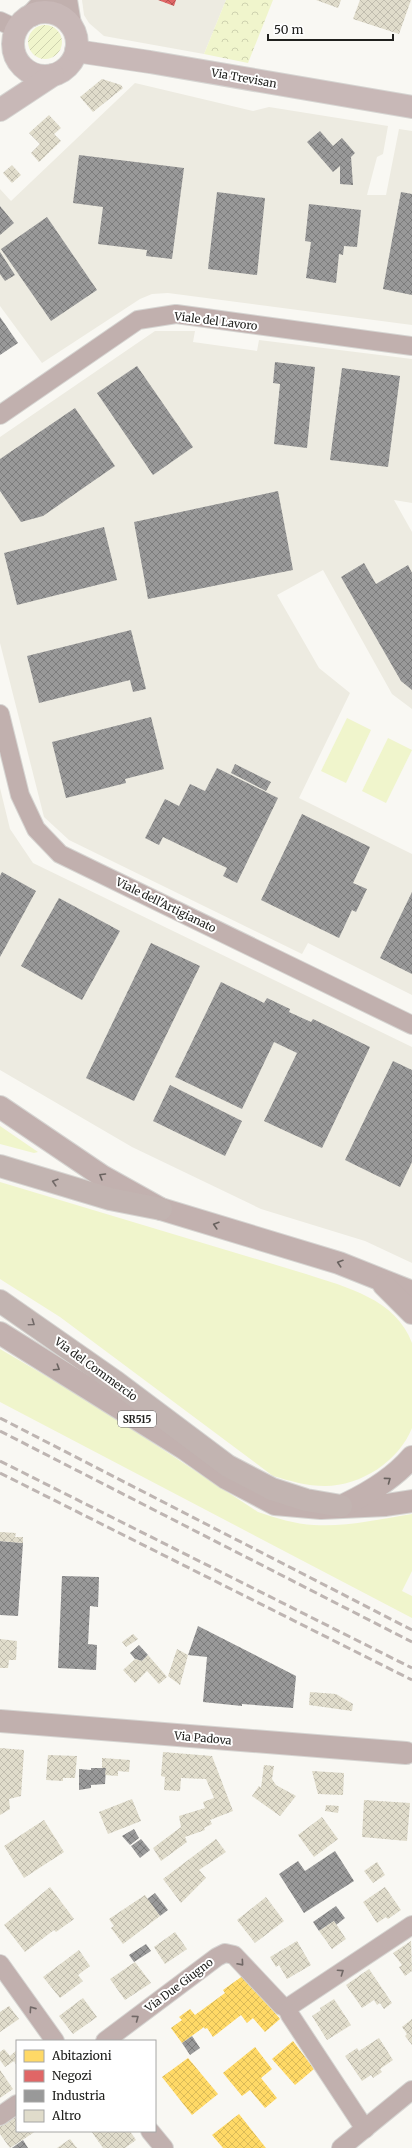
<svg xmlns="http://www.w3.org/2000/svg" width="412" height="2148" font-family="Merriweather,serif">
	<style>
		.built { fill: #edebe1 }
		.grass { fill: #f0f5cc }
		.park { fill: url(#park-crowns) }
		.garden { fill: url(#garden-furrows) }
		.homes { fill: url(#homes-cross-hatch) }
		.shops { fill: url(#shops-cross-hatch) }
		.industry { fill: url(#industry-cross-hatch) }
		.building { fill: url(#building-cross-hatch) }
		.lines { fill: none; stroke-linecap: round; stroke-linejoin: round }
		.minor-casing { stroke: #d6d5d2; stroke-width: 20 }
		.tertiary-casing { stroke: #d6d5d2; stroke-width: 24 }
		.secondary-casing { stroke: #d6d5d2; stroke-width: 24 }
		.primary-casing { stroke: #d6d5d2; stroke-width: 24 }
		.trunk-casing { stroke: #d6d5d2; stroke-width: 24 }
		.minor { stroke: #c1b0ae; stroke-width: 18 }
		.tertiary { stroke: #c1b0ae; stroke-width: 22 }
		.secondary { stroke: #c8b8b7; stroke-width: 22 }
		.primary { stroke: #c2b1af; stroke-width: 22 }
		.trunk { stroke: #c2b4b1; stroke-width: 22 }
		.rail { stroke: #beb5b2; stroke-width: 3; stroke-dasharray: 8 4; stroke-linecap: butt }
		.oneway { stroke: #69625f }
		.oneway2 { stroke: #726a68 }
		.oneway3 { stroke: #716866 }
		.labels { text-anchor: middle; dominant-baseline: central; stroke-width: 4; stroke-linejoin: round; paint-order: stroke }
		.shield { fill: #fff; stroke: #646462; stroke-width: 1 }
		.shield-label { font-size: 10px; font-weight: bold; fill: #21211e }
		.street-label { font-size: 11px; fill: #21211e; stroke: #fff }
	</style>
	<defs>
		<pattern id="park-crowns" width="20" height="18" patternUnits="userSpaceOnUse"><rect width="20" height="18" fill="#f0f5cc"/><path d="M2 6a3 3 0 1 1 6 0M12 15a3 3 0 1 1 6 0" fill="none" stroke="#ced2af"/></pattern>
		<pattern id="garden-furrows" width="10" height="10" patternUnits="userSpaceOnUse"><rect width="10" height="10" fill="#f0f5cc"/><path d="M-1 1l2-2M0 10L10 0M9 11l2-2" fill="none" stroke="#ced2af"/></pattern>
		<pattern id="homes-cross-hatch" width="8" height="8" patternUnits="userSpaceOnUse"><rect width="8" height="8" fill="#ffd966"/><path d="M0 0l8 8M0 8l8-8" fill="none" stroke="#daba58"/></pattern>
		<pattern id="shops-cross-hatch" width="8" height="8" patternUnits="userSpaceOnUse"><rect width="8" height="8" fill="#e06666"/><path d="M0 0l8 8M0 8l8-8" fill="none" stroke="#b55453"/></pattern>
		<pattern id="industry-cross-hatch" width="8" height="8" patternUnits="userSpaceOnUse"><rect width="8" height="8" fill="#999"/><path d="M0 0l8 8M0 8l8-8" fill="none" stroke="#7c7c7c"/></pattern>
		<pattern id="building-cross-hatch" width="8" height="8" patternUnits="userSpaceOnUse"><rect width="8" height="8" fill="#e0dccb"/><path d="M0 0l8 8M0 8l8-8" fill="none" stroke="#c0bcae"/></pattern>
	</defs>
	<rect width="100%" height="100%" fill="#f9f8f3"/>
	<g class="built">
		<path d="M82 0H226L204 54 104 36 89 23 84 15Z"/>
		<path d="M135 83 253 111 269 107 388 126 383 154 377 157 367 195H386L399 129 412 131V325L168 293 152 294 140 299 42 363 0 306V189L11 201Z"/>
		<path d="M155 331H195L193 342 257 351 259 340 412 359V503L394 500 412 532V709L392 694 323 570 277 595 319 668 350 693 299 798 412 854V995L308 943 302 954 69 840 44 817 0 643V437Z"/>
		<path d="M0 788 10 829 33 863 412 1047V1263L365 1241 261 1209 132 1147 0 1070Z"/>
	</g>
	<g class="grass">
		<path d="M347 718 371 730 346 783 321 771Z"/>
		<path d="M388 738 412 750 386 803 362 791Z"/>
		<path d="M0 1126 38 1152 34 1153 0 1144Z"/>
		<path d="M0 1182 306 1274C346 1287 396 1299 412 1343V1428C399 1461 361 1486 325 1486 307 1486 290 1481 273 1476L60 1317 0 1279Z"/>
		<path d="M0 1349 92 1403 258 1512C276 1518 295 1524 314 1525 347 1527 380 1519 412 1514V1571L402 1591 412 1596V1618L0 1402Z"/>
	</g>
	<path class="park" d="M226 0H273L248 63 204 54Z"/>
	<circle class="garden" cx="45" cy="42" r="17"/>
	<g class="homes">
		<path d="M244 1975 280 2019 265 2032 253 2018 247 2023 241 2015 213 2037 207 2028 205 2029 204 2027 182 2043 171 2028 182 2020 179 2017 190 2009 195 2015 225 1993 223 1990Z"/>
		<path d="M293 2041 314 2069 295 2085 272 2059Z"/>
		<path d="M255 2047 272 2069 261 2078 277 2098 265 2108 250 2090 242 2096 223 2073Z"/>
		<path d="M188 2058 218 2094 192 2115 162 2077Z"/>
		<path d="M239 2114 266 2148H223L212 2135Z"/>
	</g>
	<path class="shops" d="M158 0H176L174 6Z"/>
	<g class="industry">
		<path d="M320 131 333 146 342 138 355 153 351 157 353 185 340 184V166L333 172 307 142Z"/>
		<path d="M79 155 184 168 172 259 146 256 147 250 98 244 103 207 73 203Z"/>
		<path d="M217 192 265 198 257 275 208 269Z"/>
		<path d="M401 192 412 194V295L383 289Z"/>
		<path d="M309 204 361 210 357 247 344 246 343 255 339 254 336 283 306 278 311 242 305 241Z"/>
		<path d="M0 206 14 223 0 235Z"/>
		<path d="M47 217 97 290 51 321 1 249Z"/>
		<path d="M0 252 15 275 5 281 0 274Z"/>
		<path d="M0 317 18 343 0 355Z"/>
		<path d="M275 362 315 367 307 448 274 444 280 384 273 383Z"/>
		<path d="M137 366 193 447 153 475 97 393Z"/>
		<path d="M342 368 400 376 388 467 330 460Z"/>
		<path d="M75 408 115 466 43 516 21 522 0 491V459Z"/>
		<path d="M278 491 293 570 148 599 134 522Z"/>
		<path d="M104 527 117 580 17 605 4 553Z"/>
		<path d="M364 563 376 584 408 565 412 573V690L401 681 341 577Z"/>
		<path d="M131 630 146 689 133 692 130 680 39 703 27 656Z"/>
		<path d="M151 717 164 769 125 779 126 783 66 798 52 742Z"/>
		<path d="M235 764 271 782 266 791 231 773Z"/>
		<path d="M217 768 278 798 237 883 223 876 227 868 163 837 159 845 145 838 165 799 179 806 190 784 205 791Z"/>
		<path d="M302 814 370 847 353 883 367 889 356 912 352 910 339 938 261 900Z"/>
		<path d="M2 872 36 891 0 957V876Z"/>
		<path d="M412 892V974L380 958Z"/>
		<path d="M59 898 120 931 82 1000 21 966Z"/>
		<path d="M151 943 200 966 134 1101 86 1078Z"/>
		<path d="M221 982 264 1003 267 998 290 1009 289 1012 311 1022 313 1019 370 1047 322 1148 264 1121 297 1053 274 1042 242 1109 175 1077Z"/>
		<path d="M393 1061 412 1070V1162L400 1187 345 1160Z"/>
		<path d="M170 1085 242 1121 225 1156 153 1121Z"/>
		<path d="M0 1541 23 1543 18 1616 0 1615Z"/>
		<path d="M62 1576 99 1577 98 1607 90 1606 88 1644 97 1645 96 1670 58 1668Z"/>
		<path d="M198 1626 296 1676 293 1708 242 1704V1706L203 1702 207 1657 188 1655Z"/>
		<path d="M139 1645 148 1655 142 1661 135 1659 130 1653Z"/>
		<path d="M91 1768H106L105 1784 91 1785V1788L79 1790V1769L91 1770Z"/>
		<path d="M134 1829 139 1838 130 1845 122 1836Z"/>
		<path d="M141 1839 150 1850 140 1858 131 1846Z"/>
		<path d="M335 1851 354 1881 304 1913 279 1874 298 1861 305 1871Z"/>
		<path d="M155 1893 168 1910 160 1916 147 1899Z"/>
		<path d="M336 1906 345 1918 336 1925 334 1921 319 1931 313 1922Z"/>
		<path d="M146 1944 151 1951 134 1962 129 1955Z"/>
		<path d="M192 2036 200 2048 190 2055 182 2043Z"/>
		<path d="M23 2140 28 2148H12Z"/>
	</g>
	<g class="building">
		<path d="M316 0H341L338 8Z"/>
		<path d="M360 0H411L399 34 353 19Z"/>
		<path d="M102 79 121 85 123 88 93 112 80 97Z"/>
		<path d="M49 115 61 128 54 134 61 141 39 162 31 153 40 144 29 133Z"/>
		<path d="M12 165 21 175 12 183 3 173Z"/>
		<path d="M0 1532 16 1533 15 1537H23V1543L0 1541Z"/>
		<path d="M133 1634 138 1639 126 1647 122 1642Z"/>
		<path d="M0 1639 17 1641 16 1660H9L8 1668H0Z"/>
		<path d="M177 1649 188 1655 180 1685 168 1676Z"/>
		<path d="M148 1655 167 1677 159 1684 147 1671 135 1683 123 1670 135 1659 142 1661Z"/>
		<path d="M310 1692 336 1694 353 1704 352 1711 309 1705Z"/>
		<path d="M0 1748 24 1750 21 1796 9 1799 10 1809 0 1815Z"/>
		<path d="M163 1752 212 1756 233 1811 210 1820 212 1824 204 1828 205 1830 185 1837 187 1842 161 1861 153 1848 181 1827 179 1816 205 1808 203 1802 214 1798 206 1779 181 1778 180 1791 164 1790 165 1777 161 1776Z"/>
		<path d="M48 1755 77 1756 75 1778H63V1781L46 1780Z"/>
		<path d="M102 1758 130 1760 129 1772 118 1771V1776L105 1775 106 1768H102Z"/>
		<path d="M264 1765 274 1766 272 1779 276 1785 296 1796 280 1816 252 1796 259 1786 261 1788Z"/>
		<path d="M312 1771 344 1773 343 1795 318 1794Z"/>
		<path d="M132 1799 141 1821 108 1834 99 1812Z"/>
		<path d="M364 1800 410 1803 407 1841 362 1837Z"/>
		<path d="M326 1805 339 1806 338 1813 325 1811Z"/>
		<path d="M322 1817 338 1839 314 1857 298 1835Z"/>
		<path d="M44 1820 64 1852 24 1878 4 1846Z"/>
		<path d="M216 1839 226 1852 199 1870 206 1878 181 1903 163 1879Z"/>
		<path d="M377 1862 385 1875 373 1883 364 1871Z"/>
		<path d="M50 1887 74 1919 56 1932 54 1930 25 1952 4 1925Z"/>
		<path d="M385 1887 401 1910 388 1919 386 1917 377 1923 363 1902Z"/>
		<path d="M145 1895 160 1916 123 1944 111 1928 114 1926 109 1919Z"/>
		<path d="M266 1897 284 1921 255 1943 237 1920Z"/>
		<path d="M334 1921 346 1939 332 1949 319 1931Z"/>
		<path d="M175 1932 187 1949 165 1964 154 1947Z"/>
		<path d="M297 1941 311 1965 287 1979 279 1965 276 1967 270 1957Z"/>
		<path d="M411 1941 412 1971 405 1976 399 1967 402 1965 393 1953Z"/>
		<path d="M79 1950 90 1966 78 1975 83 1981 60 1998 43 1977Z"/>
		<path d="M135 1962 151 1983 125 2000 110 1979Z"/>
		<path d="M369 1969 392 2003 384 2009 380 2003 377 2005 374 2000 362 2008 346 1985Z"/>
		<path d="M83 1998 97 2017 73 2034 59 2016Z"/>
		<path d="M334 1999 351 2025 327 2040 312 2016 321 2010 320 2008Z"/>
		<path d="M9 2006 19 2019 0 2032V2012Z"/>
		<path d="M412 2019V2045L405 2036 407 2034 402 2027Z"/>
		<path d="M379 2038 393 2060 380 2069 382 2072 373 2078 371 2075 362 2081 345 2056 357 2048 359 2051Z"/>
		<path d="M4 2049 10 2056 17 2050V2066L14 2061 5 2067 0 2060V2052Z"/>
		<path d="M0 2070 13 2089 0 2098Z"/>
		<path d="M17 2113V2131H36L10 2148 0 2134V2125Z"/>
		<path d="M91 2131H130L136 2140 125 2148H103Z"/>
		<path d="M70 2139 77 2148H57Z"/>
	</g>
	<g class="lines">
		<g class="minor-casing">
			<g id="minor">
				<path d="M0 21 17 29"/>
				<path d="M0 415 138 320 176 314 412 346"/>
				<path d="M0 714 20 795 36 829 60 854 412 1025"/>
				<path d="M0 1964 55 2041"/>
				<path d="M287 2008 290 2015 365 2129"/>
				<path d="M105 2041 217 1957 225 1953 234 1955 282 2006 287 2008 412 1925"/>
				<path d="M0 2116 17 2104"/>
				<path d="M150 2131 164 2148"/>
				<path d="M341 2148 412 2090"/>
			</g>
		</g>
		<g class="tertiary-casing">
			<g id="tertiary">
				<path d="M66 0 70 24"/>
				<path d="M32 15 46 0"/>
				<path d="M0 1721 406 1753"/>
			</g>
		</g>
		<g class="secondary-casing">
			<g id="secondary">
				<circle cx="45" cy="44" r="32"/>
				<path d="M76 51 150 62 412 107"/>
				<path d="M0 110 53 75"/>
			</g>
		</g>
		<g class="primary-casing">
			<g id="primary">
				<path d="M0 1107 102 1176 161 1209 339 1263 412 1292"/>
				<path d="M384 1285 412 1313"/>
				<path d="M0 1333 185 1449 226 1478 275 1504 321 1508 386 1505 412 1501"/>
				<path d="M346 1504C371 1492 394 1478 412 1457"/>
			</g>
		</g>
		<g class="trunk-casing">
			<g id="trunk">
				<path d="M0 1166 110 1199 161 1209"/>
				<path d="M0 1301 116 1382 228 1466 272 1489 306 1500 341 1506"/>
			</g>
		</g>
		<use href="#minor" class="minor"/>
		<use href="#tertiary" class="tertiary"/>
		<use href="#secondary" class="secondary"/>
		<use href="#primary" class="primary"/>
		<use href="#trunk" class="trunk"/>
		<g class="rail">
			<path d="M0 1418 412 1630"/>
			<path d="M0 1431 412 1642"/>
			<path d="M0 1461 412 1668"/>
			<path d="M0 1473 412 1680"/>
		</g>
	</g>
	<defs><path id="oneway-chevron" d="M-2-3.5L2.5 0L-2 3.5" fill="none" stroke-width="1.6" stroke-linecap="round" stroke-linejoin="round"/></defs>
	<g class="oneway">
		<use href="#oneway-chevron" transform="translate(102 1176) rotate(-149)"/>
		<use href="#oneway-chevron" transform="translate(216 1225) rotate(-163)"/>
		<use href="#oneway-chevron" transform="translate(340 1263) rotate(-162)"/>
		<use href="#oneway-chevron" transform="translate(57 1368) rotate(32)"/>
		<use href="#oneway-chevron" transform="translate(388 1480) rotate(-36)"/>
	</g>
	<g class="oneway2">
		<use href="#oneway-chevron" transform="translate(55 1182) rotate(-163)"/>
		<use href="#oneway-chevron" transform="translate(32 1323) rotate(35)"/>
	</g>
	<g class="oneway3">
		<use href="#oneway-chevron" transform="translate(241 1963) rotate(49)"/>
		<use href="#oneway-chevron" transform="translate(341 1972) rotate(-34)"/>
		<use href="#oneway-chevron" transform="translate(32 2009) rotate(-125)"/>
		<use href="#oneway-chevron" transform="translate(136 2018) rotate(-37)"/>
	</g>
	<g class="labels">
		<rect class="shield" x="118" y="1411" width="38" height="16" rx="3"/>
		<g class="shield-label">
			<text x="137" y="1419">SR515</text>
		</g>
		<g class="street-label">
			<text transform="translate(244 78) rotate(10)">Via Trevisan</text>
			<text transform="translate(216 321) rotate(7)">Viale del Lavoro</text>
			<text transform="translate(166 905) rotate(26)">Viale dell'Artigianato</text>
			<text transform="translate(96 1369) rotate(36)">Via del Commercio</text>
			<text transform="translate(203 1738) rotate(5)">Via Padova</text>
			<text transform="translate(179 1985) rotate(-37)">Via Due Giugno</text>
		</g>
	</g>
	<rect x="16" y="2040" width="140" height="92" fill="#ffffff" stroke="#a6a6a5"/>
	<rect x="24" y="2050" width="20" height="12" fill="#ffd966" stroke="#a6a6a5"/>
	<text x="52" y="2060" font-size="12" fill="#21211e">Abitazioni</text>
	<rect x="24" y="2070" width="20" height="12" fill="#e06666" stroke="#a6a6a5"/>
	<text x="52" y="2080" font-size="12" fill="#21211e">Negozi</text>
	<rect x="24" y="2090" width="20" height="12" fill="#999999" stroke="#a6a6a5"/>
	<text x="52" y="2100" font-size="12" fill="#21211e">Industria</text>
	<rect x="24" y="2110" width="20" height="12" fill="#e0dccb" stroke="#a6a6a5"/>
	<text x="52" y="2120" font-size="12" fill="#21211e">Altro</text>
	<path d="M268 34v6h125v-6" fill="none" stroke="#21211e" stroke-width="2"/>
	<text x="274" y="34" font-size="12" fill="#21211e" stroke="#ffffff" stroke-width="3" paint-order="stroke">50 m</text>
</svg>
